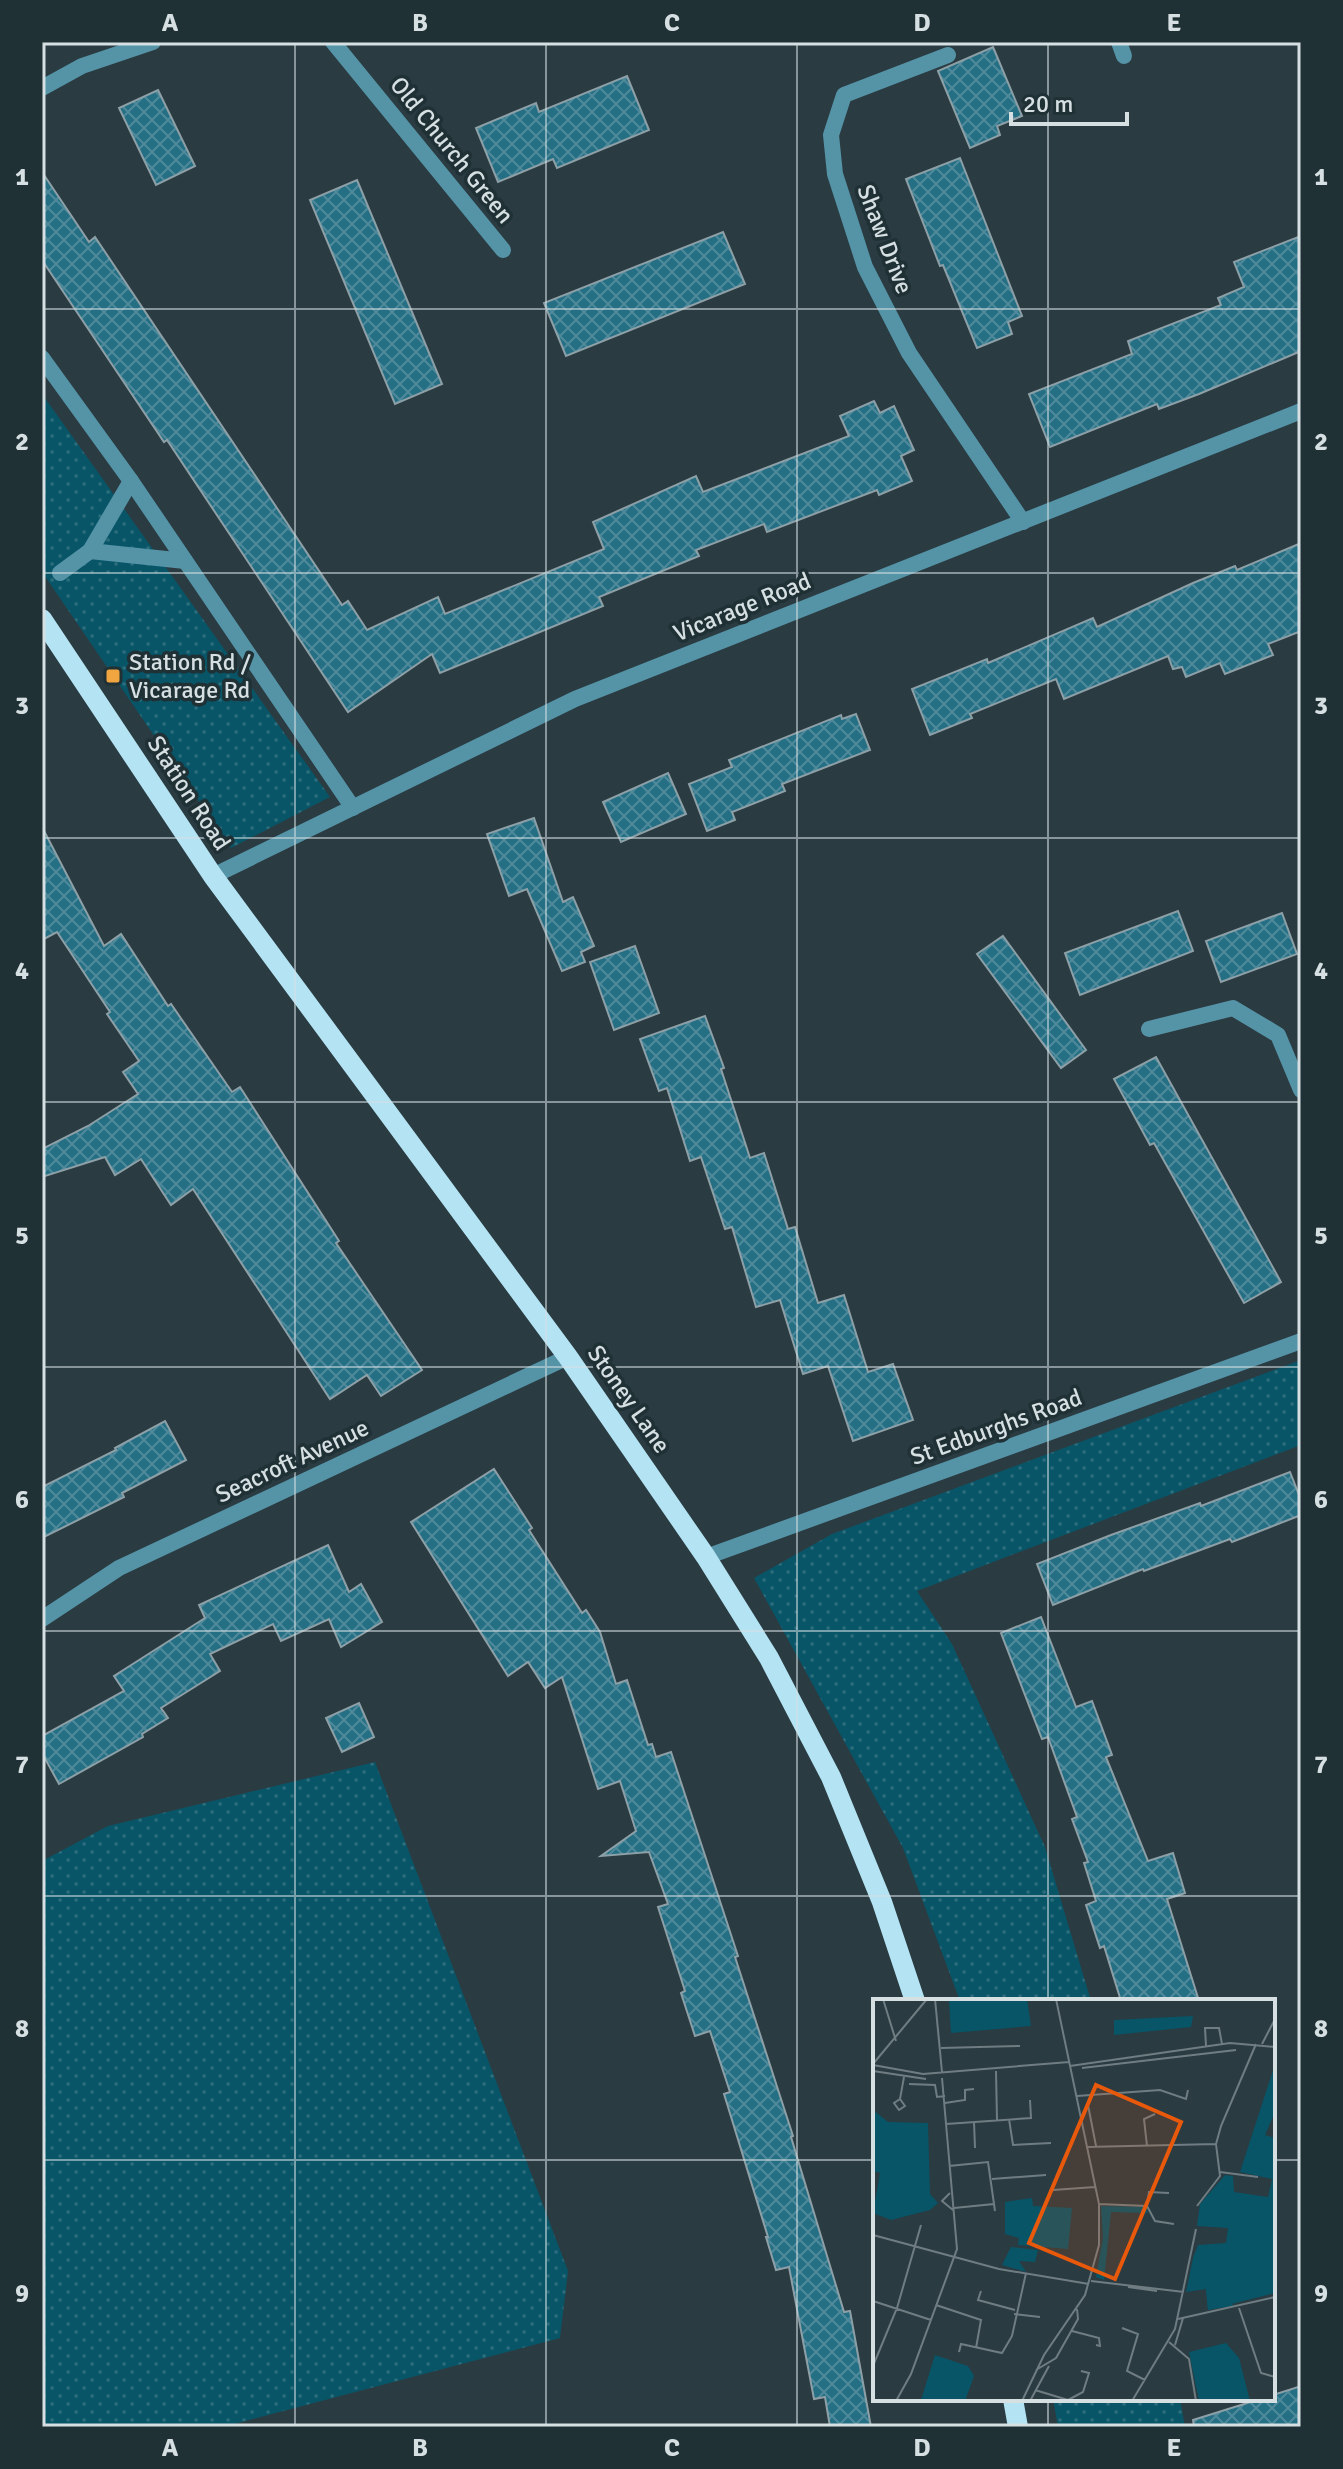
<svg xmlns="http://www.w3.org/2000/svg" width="1343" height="2469" font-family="Signika,sans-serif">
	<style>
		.grass { fill: url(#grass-dots) }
		.building { fill: url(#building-cross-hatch); stroke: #8da0a7; stroke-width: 2 }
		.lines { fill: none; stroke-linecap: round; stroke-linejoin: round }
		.lane { stroke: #5593a7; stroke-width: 16 }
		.street { stroke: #5593a7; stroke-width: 16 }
		.primary { stroke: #b4e3f3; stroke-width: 20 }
		.grid { fill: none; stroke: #d6e0e3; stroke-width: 2; stroke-opacity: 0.55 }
		.poi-dot { fill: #f1a540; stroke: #203136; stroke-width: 3 }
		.labels { text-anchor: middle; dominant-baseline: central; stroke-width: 7; stroke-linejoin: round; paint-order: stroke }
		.street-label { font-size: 24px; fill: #d6e0e3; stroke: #203136 }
		.poi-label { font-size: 24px; fill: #d6e0e3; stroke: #203136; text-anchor: start }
		.inset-road { fill: none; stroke: #6f7d82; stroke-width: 2 }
		.view { fill: #e8590c; fill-opacity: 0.15; stroke: #e8590c; stroke-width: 4 }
		.inset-edge { fill: none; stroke: #d6e0e3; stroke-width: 4 }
		.neatline { fill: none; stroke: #d6e0e3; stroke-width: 3 }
		.grid-label { font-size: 26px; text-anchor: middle; font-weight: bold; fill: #d6e0e3 }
	</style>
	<defs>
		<pattern id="grass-dots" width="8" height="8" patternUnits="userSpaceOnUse" patternTransform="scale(2)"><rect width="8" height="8" fill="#085568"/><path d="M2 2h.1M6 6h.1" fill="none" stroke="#2b6d7d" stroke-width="1.8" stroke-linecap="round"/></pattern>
		<pattern id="building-cross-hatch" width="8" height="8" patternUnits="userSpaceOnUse" patternTransform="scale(2)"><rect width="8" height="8" fill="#256f84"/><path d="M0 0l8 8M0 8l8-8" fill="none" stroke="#4e8a9b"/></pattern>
	</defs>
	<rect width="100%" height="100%" fill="#2a3b41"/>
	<g class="grass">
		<path d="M42 394 330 797 231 848 42 572Z"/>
		<path d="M1301 1360V1445L917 1591 952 1644 1045 1847 1091 2001H960L903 1848 754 1578 832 1534Z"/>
		<path d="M375 1762 568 2271 560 2338 223 2427H42V1861L108 1826Z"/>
		<path d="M1053 2399H1180L1185 2427H1058Z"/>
	</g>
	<g class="building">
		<path d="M993 47 1022 116 997 126 1000 135 970 148 938 71Z"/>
		<path d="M627 76 649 130 557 168 553 159 498 182 476 128 536 103 539 112Z"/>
		<path d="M158 90 195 166 156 185 119 108Z"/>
		<path d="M960 158 1022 316 1008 322 1012 334 977 348 943 265 940 266 906 179Z"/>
		<path d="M42 172 89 242 95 237 342 605 348 601 367 630 438 597 445 614 604 549 593 522 696 476 703 492 849 436 840 416 874 401 880 413 894 406 914 450 901 456 912 481 879 495 877 490 767 532 764 524 696 550 699 556 599 597 603 606 440 673 432 654 348 712 167 440 164 442 42 260Z"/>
		<path d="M357 180 442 384 395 404 310 200Z"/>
		<path d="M723 232 745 284 566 356 544 303Z"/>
		<path d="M1301 236V351L1199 394 1159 409 1157 404 1050 447 1029 394 1132 354 1128 341 1221 305 1218 298 1244 287 1234 262Z"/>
		<path d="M1301 543V631L1268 644 1273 655 1225 674 1220 663 1186 677 1182 667 1173 669 1168 656 1064 699 1056 679 970 714 972 718 930 735 912 689 987 659 988 663 1093 618 1097 627 1193 583 1235 566 1237 570Z"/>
		<path d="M856 714 870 750 782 784 785 791 732 812 735 820 707 831 689 784 732 767 729 760 841 715 842 719Z"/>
		<path d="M668 773 686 814 621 842 603 802Z"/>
		<path d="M534 818 563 902 573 897 594 946 581 952 585 962 562 971 527 889 509 896 487 834Z"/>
		<path d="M42 827 104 946 121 934 168 1006 171 1004 232 1092 240 1087 339 1241 336 1243 422 1370 381 1396 367 1375 330 1399 193 1189 171 1205 141 1159 115 1175 105 1157 42 1177V1149L88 1126 138 1094 123 1072 139 1061 107 1014 110 1012 57 932 42 940Z"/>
		<path d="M1178 911 1193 951 1080 995 1065 953Z"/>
		<path d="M1282 913 1297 954 1221 982 1206 941Z"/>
		<path d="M1003 936 1086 1050 1061 1068 977 954Z"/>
		<path d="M635 946 659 1013 614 1030 590 962Z"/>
		<path d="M705 1016 724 1068 721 1069 750 1158 764 1153 788 1229 795 1227 818 1303 844 1295 868 1372 893 1364 913 1420 853 1441 828 1366 803 1374 780 1300 756 1307 732 1227 725 1229 701 1157 690 1161 667 1088 659 1091 640 1039Z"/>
		<path d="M1156 1057 1281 1282 1244 1303 1154 1143 1150 1145 1114 1079Z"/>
		<path d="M165 1421 186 1460 122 1493 124 1497 42 1538V1487L116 1450 115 1448Z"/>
		<path d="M494 1469 532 1528 529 1530 582 1613 586 1610 600 1632 616 1684 627 1680 648 1745 652 1744 656 1757 671 1752 738 1956 735 1957 793 2136 791 2137 844 2312 850 2311 871 2427H830L825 2397 814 2399 789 2267 776 2270 766 2237H768L724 2094 730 2092 710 2031 695 2036 681 1993 685 1991 658 1907 668 1904 649 1852 601 1856 636 1831 620 1781 598 1789 562 1677 545 1688 528 1662 508 1676 411 1522Z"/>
		<path d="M1290 1472 1301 1500V1515L1232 1542 1230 1539 1144 1571 1143 1569 1053 1605 1037 1564 1111 1535 1200 1503 1201 1506Z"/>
		<path d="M328 1545 349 1592 361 1584 382 1622 341 1647 329 1619 281 1641 273 1624 210 1654 220 1671 161 1708 168 1718 142 1734 143 1737 59 1784 42 1753V1736L124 1691 114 1676 205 1618 199 1605Z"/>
		<path d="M1041 1617 1076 1707 1092 1701 1112 1755 1106 1757 1148 1861 1173 1853 1185 1893 1167 1899 1199 2001H1121L1104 1946 1100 1948 1086 1905 1096 1901 1084 1863 1088 1862 1072 1819 1077 1817 1048 1737 1042 1739 1001 1633Z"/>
		<path d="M359 1703 374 1737 342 1752 326 1718Z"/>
		<path d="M1301 2386V2427H1194L1193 2420 1260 2399H1273V2395Z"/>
	</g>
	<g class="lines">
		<g class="lane">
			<path d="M1119 42 1124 56"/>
			<path d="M90 551 185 561"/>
			<path d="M60 573 90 551 131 481"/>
		</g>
		<g class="street">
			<path d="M333 42 503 250"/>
			<path d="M948 55 844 95 831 135 835 174 865 267 909 353 1023 522"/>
			<path d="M42 88 82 66 153 42"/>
			<path d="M42 358 131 481 353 808"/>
			<path d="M213 876 575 699 1301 411"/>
			<path d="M1149 1029 1233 1008 1278 1035 1301 1090"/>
			<path d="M706 1557 1301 1341"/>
			<path d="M42 1619 119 1568 568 1357"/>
		</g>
		<g class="primary">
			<path d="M42 619 213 876 568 1357 706 1557 769 1658 831 1777 882 1902 915 2001"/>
			<path d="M1013 2399 1018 2427"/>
		</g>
	</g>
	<path class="grid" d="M295 42V2427M546 42V2427M797 42V2427M1048 42V2001M42 309H1301M42 573H1301M42 838H1301M42 1102H1301M42 1367H1301M42 1631H1301M42 1896H1301M42 2160H875M1273 2160H1301M1048 2399V2427"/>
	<rect class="poi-dot" x="105" y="668" width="16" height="16" rx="4"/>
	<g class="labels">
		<g class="street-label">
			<text transform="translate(452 150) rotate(51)">Old Church Green</text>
			<text transform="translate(885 239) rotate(69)">Shaw Drive</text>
			<text transform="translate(742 607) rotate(-22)">Vicarage Road</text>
			<text transform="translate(189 793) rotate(57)">Station Road</text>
			<text transform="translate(629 1399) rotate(55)">Stoney Lane</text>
			<text transform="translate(996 1427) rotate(-20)">St Edburghs Road</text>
			<text transform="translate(292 1461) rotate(-25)">Seacroft Avenue</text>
		</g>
		<g class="poi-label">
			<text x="129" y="662">Station Rd /<tspan x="129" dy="28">Vicarage Rd</tspan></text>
		</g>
	</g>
	<g transform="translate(873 1999)">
		<rect width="402" height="402" fill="#2a3b41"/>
		<path d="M154 0 158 27 78 34 76 2ZM402 65V113L392 136 402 139V294L335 311 333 290 313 293 320 259 325 246 353 244 355 229 324 227 327 205 352 176 360 177 361 193 395 198 399 180 367 173ZM0 111 15 123 55 124 57 195 65 204 57 211 18 221 0 214 7 174 0 172ZM159 199 160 207 199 209 195 250 145 246 146 239 132 235V203ZM228 207 273 208 275 214 238 213 231 281 223 278 230 239ZM353 344 366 359 377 402H326L316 353Z" fill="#085568"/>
		<path d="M372 233a15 15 0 1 1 30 0a15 15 0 1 1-30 0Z" fill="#085568"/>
		<path d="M320 17 318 28 241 36V21ZM138 248 165 251 162 263 146 262 153 273 129 266ZM356 287 360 307 335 311 333 290ZM62 356 95 367 101 377 92 402 48 401Z" fill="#085568"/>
		<path class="inset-road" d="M10 0 23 42M62 0 69 73M389 45 402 20M333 47 332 29H346L349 45M68 49 147 47M0 65 54 0M0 66 50 75 196 63M197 67 357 44 402 48M209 69 363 51M0 72 53 80M123 72 124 121M36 85 62 86 64 98 72 97M204 97 287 91 313 100 315 91M27 100 32 107 26 111 21 104 27 100 31 78M72 104 92 101V91L101 90M215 106 223 147M136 120 140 146 178 144M101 123 102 149M73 125 158 119 157 101M274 147 271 120 282 115M213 148 343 145M76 167 115 163 122 212M347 173 385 178M119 180 173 176M180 191 222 188M77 194 69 202 80 211M226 205 274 207 282 222 301 225M274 207 276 193 296 194M324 207 347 177 343 145 348 127 383 45M81 209 121 205M0 236 126 270 216 285M218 282 311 293M255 288 284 292M108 292 105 301 142 311M0 302 58 321M63 306 108 321 103 349M366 309 388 374 402 378M141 315 167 318M305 320 402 298M249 329 265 335 254 372 272 381M199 332 226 339 227 347 223 346M296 343 316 360 323 402M302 346 310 319M86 353 88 345 129 354 139 337 153 274M0 367 24 309 48 226M163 371 183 359 205 320 204 310M162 391 195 401M195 401 210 393 216 374 208 372M23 402 38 375 84 250 69 79M149 402 171 356 212 296 226 246V205L183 0M157 402 176 367M259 402 302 330 323 230"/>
		<path class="view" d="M223 86 308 123 242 280 156 244Z"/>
		<rect width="402" height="402" class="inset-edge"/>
	</g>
	<rect width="1343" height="2469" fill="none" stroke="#203136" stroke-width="88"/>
	<path d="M1011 112v12h116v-12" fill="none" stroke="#d6e0e3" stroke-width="4"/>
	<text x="1023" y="112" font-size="24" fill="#d6e0e3" stroke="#203136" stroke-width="6" paint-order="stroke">20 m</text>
	<rect x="44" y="44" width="1255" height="2381" class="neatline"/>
	<g class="grid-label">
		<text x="170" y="31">A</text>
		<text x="420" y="31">B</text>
		<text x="672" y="31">C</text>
		<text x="922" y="31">D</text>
		<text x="1174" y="31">E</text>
		<text x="22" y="185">1</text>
		<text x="1321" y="185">1</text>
		<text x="22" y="450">2</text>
		<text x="1321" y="450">2</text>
		<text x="22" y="714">3</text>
		<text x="1321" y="714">3</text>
		<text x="22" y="979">4</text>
		<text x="1321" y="979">4</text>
		<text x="22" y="1244">5</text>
		<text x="1321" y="1244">5</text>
		<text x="22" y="1508">6</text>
		<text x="1321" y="1508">6</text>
		<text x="22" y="1773">7</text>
		<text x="1321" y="1773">7</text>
		<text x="22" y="2037">8</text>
		<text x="1321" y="2037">8</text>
		<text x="22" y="2302">9</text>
		<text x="1321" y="2302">9</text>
		<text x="170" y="2456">A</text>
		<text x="420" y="2456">B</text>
		<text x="672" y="2456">C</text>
		<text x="922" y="2456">D</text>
		<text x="1174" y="2456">E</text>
	</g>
</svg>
